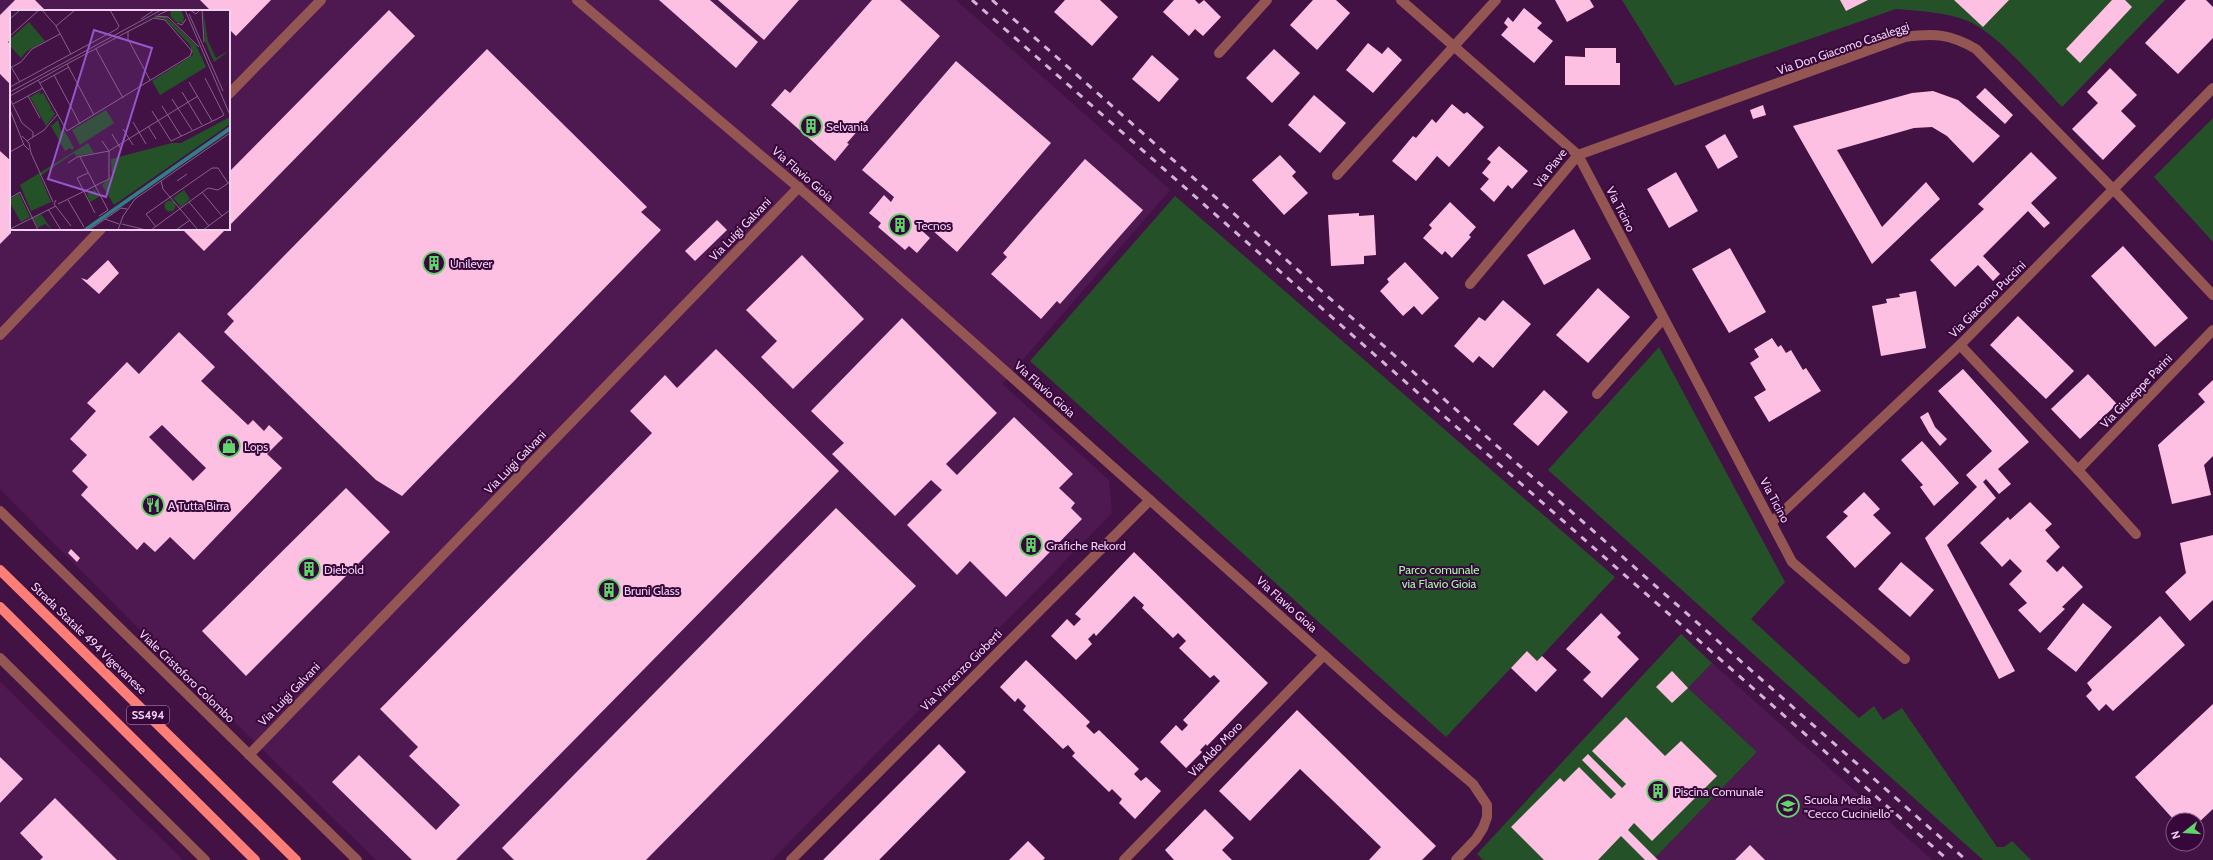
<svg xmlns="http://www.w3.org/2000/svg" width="2213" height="860" font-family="Cabin,sans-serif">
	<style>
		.built { fill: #4e1951; fill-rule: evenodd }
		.green { fill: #255128 }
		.building { fill: #fdc0e2; fill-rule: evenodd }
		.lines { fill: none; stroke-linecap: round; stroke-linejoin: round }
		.minor { stroke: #945652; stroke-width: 10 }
		.primary { stroke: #fd7e76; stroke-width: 10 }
		.rail { stroke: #d3b3d5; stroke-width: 3; stroke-dasharray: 7 7; stroke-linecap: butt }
		.labels { text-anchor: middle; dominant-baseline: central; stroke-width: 4; stroke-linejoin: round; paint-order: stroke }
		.shield { fill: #37063a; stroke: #b896ba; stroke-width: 1 }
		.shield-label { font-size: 11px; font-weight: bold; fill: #f0d3f1 }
		.street-label { font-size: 12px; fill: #f0d3f1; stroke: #37063a }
		.poi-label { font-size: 12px; fill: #f0d3f1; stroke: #37063a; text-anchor: start }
		.park-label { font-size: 12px; fill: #9dfca0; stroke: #37063a }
		.inset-road { fill: none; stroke: #885f8a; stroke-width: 1 }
		.view { fill: #9856cc; fill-opacity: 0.15; stroke: #9856cc; stroke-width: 2 }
		.inset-edge { fill: none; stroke: #f0d3f1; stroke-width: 2 }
	</style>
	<rect width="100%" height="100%" fill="#421245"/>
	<g class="built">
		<path d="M0 0H956L1170 190 1002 384 1109 480 1112 513 772 860H376L140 630 0 489ZM11 11H229V229H11Z"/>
		<path d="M1712 663 1932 860H1653L1757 752 1688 688Z"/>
		<path d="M0 682 183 860H0Z"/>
	</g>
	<g class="green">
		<path d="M1622 0H2165L2062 107C2039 83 1997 33 1968 21 1945 12 1920 11 1896 9L1675 86Z"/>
		<path d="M2213 118V242L2154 177Z"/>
		<path d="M1175 196 1615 577 1537 661 1527 651 1446 737 1030 361Z"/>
		<path d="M1659 347 1785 582 1751 619 1859 718 1874 706 1883 720 1902 708 1997 847H2004L2012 841 2031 860H1983L1548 470Z"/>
		<path d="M1681 634 1712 663 1688 688 1757 752 1653 860H1483L1477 854Z"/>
	</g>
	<g class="building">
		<path d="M15 0H35L46 11H11V39L8 42 11 45V85L0 74V15Z"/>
		<path d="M200 0H271L236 36 229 29V11H211Z"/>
		<path d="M659 0H710L758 42 736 68Z"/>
		<path d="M718 0H799L764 40Z"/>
		<path d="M872 0H900L940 36 847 143 849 144 835 161 771 105 785 89 790 93Z"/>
		<path d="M1065 0H1100L1118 17 1092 46 1054 12Z"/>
		<path d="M1174 0H1195L1199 4 1204 0 1221 17 1203 36 1195 29 1189 36 1163 12Z"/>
		<path d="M1313 0H1336L1350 13 1317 50 1290 25Z"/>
		<path d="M1555 0H1590L1594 7 1567 22Z"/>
		<path d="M1840 0H1868L1846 11Z"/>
		<path d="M1954 0H2009L1983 27Z"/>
		<path d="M2112 0H2125L2132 7 2080 63 2066 49Z"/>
		<path d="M2186 0H2206L2213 7V38L2178 74 2145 43Z"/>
		<path d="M1524 8 1542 23 1537 28 1553 41 1534 63 1501 35 1508 27 1504 23 1508 17 1513 22Z"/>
		<path d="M389 10 415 36 229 226V172Z"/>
		<path d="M1368 43 1382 54 1388 47 1402 60 1373 93 1346 70Z"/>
		<path d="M1585 48H1616V63H1620V85H1565V56L1585 57Z"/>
		<path d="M487 49 647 207 641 212 661 230 402 496 376 480 224 332 234 321 227 314Z"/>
		<path d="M1274 49 1300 73 1272 103 1246 78Z"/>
		<path d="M1152 55 1179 79 1159 102 1132 79Z"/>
		<path d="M956 61 1051 143 957 252 923 222 919 228 930 238 917 253 909 246 905 250 878 227 881 223 869 213 884 195 891 202 894 197 862 170Z"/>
		<path d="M2110 68 2137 95 2121 111 2136 126 2103 160 2072 129 2098 103 2087 92Z"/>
		<path d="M1985 88 2013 115 2005 124 1976 97Z"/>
		<path d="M1933 91 1958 100 2000 136 1973 163 1947 136 1932 127 1914 128 1837 150 1882 227 1926 182 1940 199 1872 264 1793 126 1912 93Z"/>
		<path d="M1314 95 1346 123 1320 153 1288 125Z"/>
		<path d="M1452 104 1464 114 1467 112 1484 127 1449 167 1437 156 1416 181 1392 161 1413 136 1416 138 1432 119 1436 123Z"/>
		<path d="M1763 105 1766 115 1753 119 1750 110Z"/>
		<path d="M1725 134 1738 157 1718 169 1705 146Z"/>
		<path d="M1499 146 1528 171 1512 189 1508 185 1494 202 1480 189 1489 179 1482 173 1491 162 1487 159Z"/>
		<path d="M0 151 11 161V233L0 244Z"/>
		<path d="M2031 152 2057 178 2031 203 2050 223 2044 228 2028 211 1983 256 2000 274 1993 281 1978 265 1955 287 1930 260 1984 209 1978 204Z"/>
		<path d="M1280 155 1296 172 1292 176 1308 193 1284 215 1252 180Z"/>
		<path d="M1085 159 1143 210 1060 304 1057 301 1041 319 991 274 1007 257 1003 253Z"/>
		<path d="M1676 172 1698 211 1669 228 1647 189Z"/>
		<path d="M1450 202 1476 227 1469 235 1471 237 1452 258 1445 251 1442 255 1423 238 1432 228 1429 225Z"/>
		<path d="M1359 213V216L1374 215 1376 255 1364 256V264L1331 266 1328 215Z"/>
		<path d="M717 220 727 230 695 261 685 251Z"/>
		<path d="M182 229H226L204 251Z"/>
		<path d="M1574 229 1591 259 1544 285 1527 255Z"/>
		<path d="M2123 246 2188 318 2155 347 2091 276Z"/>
		<path d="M1730 248 1766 312 1729 333 1692 269Z"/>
		<path d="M802 255 864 319 793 389 761 357 777 341 746 310Z"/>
		<path d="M108 260 119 273 99 294 81 278 87 280Z"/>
		<path d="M1405 262 1439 298 1422 315 1414 306 1403 316 1380 291 1389 282 1387 279Z"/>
		<path d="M1598 288 1630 317 1588 363 1556 335Z"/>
		<path d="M1916 291 1926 348 1881 356 1872 306 1887 303 1886 299 1900 297 1899 294Z"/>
		<path d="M1503 300 1531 324 1493 368 1479 356 1473 363 1454 346 1479 317 1485 321Z"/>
		<path d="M2018 316 2074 371 2046 399 1990 345Z"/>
		<path d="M902 318 997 413 946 464 957 475 1014 417 1073 474 1059 488 1075 503 1071 508 1082 519 1006 597 970 561 957 575 907 525 942 490 931 480 895 516 832 454 844 443 811 411Z"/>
		<path d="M179 332 215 367 201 381 248 425 253 420 264 431 269 425 283 438 267 454 282 468 194 560 170 537 155 552 144 542 137 550 81 495 88 487 72 471 87 455 70 439 96 411 87 403 127 362 139 374ZM162 425 206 468 193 481 149 437Z"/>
		<path d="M1772 338 1778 347 1781 345 1786 353 1791 350 1803 370 1806 368 1821 391 1769 422 1754 397 1766 390 1750 363 1759 357 1754 349Z"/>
		<path d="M716 349 839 471 456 860H412L332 782 359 755 436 830 460 805 409 756 418 747 380 709 652 433 630 411 665 375 677 388Z"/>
		<path d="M1963 369 2029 442 1998 469 2011 484 1999 494 1986 479 1983 482 1996 498 1947 545 2015 671 1999 679 1925 538 1977 487 1966 475 1992 451 1938 391Z"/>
		<path d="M2088 374 2117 404 2080 439 2051 409Z"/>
		<path d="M2213 380V456L2204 465 2211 495 2172 504 2158 445 2205 402 2198 394Z"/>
		<path d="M1544 390 1568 412 1538 446 1513 424Z"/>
		<path d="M1928 412 1935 427 1947 439 1940 446 1929 433 1920 417Z"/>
		<path d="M1922 441 1959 483 1934 506 1920 487 1923 485 1901 460Z"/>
		<path d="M346 488 390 532 246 676 202 631Z"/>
		<path d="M1864 492 1880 509 1873 515 1891 533 1855 568 1826 537 1848 516 1843 512Z"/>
		<path d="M2030 502 2052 524 2045 530 2060 547 2046 561 2057 572 2063 566 2083 587 2062 607 2065 609 2040 633 2018 610 2027 603 2009 584 2022 571 2010 559 2002 567 1980 543 2008 517 2010 520Z"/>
		<path d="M836 508 916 586 646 860H514L502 848Z"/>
		<path d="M2213 535V600L2190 621 2165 592 2186 573 2180 543Z"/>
		<path d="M71 549 80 558 77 562 68 553Z"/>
		<path d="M1134 552 1268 683 1207 746 1206 744 1200 750 1202 752 1186 768 1160 742 1176 725 1182 731 1188 725 1183 720 1220 681 1214 675 1210 678 1179 648 1186 641 1178 633 1173 638 1142 608 1144 605 1134 596 1096 636 1094 633 1088 639 1092 644 1076 660 1051 636 1067 619 1074 626 1081 619 1075 614Z"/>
		<path d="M1901 562 1934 590 1910 617 1878 589Z"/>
		<path d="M2083 603 2112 627 2076 672 2047 649Z"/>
		<path d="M1601 613 1621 633 1617 637 1639 659 1602 698 1583 680 1591 672 1566 649Z"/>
		<path d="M2160 616 2185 645 2113 711 2106 704 2099 711 2086 696 2092 690 2087 683Z"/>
		<path d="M1527 651 1537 661 1542 656 1557 670 1536 692 1511 668Z"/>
		<path d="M1026 660 1090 722 1086 726 1094 734 1099 730 1139 769 1134 774 1141 781 1146 777 1161 791 1135 819 1119 803 1122 799 1112 789 1109 792 1072 756 1075 753 1068 745 1063 749 1023 710 1026 706 1018 698 1015 702 1000 687Z"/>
		<path d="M1672 671 1688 688 1672 703 1656 687Z"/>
		<path d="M2213 704V809L2197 824V820H2174L2135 777Z"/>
		<path d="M1297 710 1436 846 1422 860H1369L1381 847 1300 769 1250 821 1219 791Z"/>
		<path d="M1626 717 1665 756 1681 741 1717 776 1652 841 1634 823 1628 830 1658 860H1645L1621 836 1598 860H1544L1511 827 1560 778 1564 782 1579 767 1611 799 1616 794 1582 760 1588 754 1622 788 1626 784 1592 751Z"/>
		<path d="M939 744 966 772 879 860H823Z"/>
		<path d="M0 757 23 779 0 803Z"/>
		<path d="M55 798 117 860H40L43 857 20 833Z"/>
		<path d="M1205 809 1234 838 1222 850 1232 860H1174L1165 850Z"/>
		<path d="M1028 841 1045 858 1043 860H1009Z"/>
		<path d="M1750 845 1765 860H1735Z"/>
	</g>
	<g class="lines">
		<g class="minor">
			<path d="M577 0 812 199 1389 713 1473 784 1487 805V817L1483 828 1476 839 1456 860"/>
			<path d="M1401 0 1578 155 1792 562 1905 659"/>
			<path d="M1219 53 1267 0"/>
			<path d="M229 94 321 0"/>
			<path d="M1578 155 1905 37C1935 33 1950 34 1976 49L2114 190 2213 295"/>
			<path d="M1337 175 1496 0"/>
			<path d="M1470 284 1578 155"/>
			<path d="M0 335 101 229"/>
			<path d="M1960 345 2078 470 2213 330"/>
			<path d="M1597 394 1663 319"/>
			<path d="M2078 470 2136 534"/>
			<path d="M0 511 357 860"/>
			<path d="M1772 522 1960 345 2213 88"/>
			<path d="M0 658 205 860"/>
			<path d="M249 755 799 187"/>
			<path d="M791 860 1150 500"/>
			<path d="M1124 860 1324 655"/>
		</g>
		<g class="primary">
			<path d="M0 570 296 860"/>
			<path d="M0 607 255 860"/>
		</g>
		<g class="rail">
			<path d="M972 0 1948 860"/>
			<path d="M992 0 1966 860"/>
		</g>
	</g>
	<defs>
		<g id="building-ring" transform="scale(1.15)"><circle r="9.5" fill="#37063a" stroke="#61d46a" stroke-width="1.5"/><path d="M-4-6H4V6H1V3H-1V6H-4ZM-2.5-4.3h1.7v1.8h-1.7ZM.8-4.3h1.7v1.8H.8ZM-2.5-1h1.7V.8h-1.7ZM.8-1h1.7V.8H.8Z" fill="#61d46a"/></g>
		<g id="shop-ring" transform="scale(1.15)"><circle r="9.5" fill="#37063a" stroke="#61d46a" stroke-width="1.5"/><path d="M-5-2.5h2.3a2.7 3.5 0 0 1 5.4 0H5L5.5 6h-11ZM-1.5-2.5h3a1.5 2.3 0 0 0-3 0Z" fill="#61d46a"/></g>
		<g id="restaurant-ring" transform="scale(1.15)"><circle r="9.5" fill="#37063a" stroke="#61d46a" stroke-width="1.5"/><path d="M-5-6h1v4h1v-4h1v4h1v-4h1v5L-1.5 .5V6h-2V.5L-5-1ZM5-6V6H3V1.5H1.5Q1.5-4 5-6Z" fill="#61d46a"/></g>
		<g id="school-ring" transform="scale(1.15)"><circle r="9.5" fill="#37063a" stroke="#61d46a" stroke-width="1.5"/><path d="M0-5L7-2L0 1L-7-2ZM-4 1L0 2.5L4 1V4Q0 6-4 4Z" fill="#61d46a"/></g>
	</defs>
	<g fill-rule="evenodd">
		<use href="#building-ring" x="811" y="126"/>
		<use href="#building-ring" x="900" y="225"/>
		<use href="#building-ring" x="434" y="263"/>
		<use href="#shop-ring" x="229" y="446"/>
		<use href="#restaurant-ring" x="153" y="505"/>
		<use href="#building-ring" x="1031" y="545"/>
		<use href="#building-ring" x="309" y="569"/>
		<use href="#building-ring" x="609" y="590"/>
		<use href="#building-ring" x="1658" y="791"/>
		<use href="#school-ring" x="1788" y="806"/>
	</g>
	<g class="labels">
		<rect class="shield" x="127" y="706" width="42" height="18" rx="3"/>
		<g class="shield-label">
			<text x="148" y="715">SS494</text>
		</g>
		<g class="street-label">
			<text transform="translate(1843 48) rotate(-19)">Via Don Giacomo Casaleggi</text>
			<text transform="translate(1550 168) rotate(-53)">Via Piave</text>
			<text transform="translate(803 174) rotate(41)">Via Flavio Gioia</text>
			<text transform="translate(1621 209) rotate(63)">Via Ticino</text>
			<text transform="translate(740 229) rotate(-46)">Via Luigi Galvani</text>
			<text transform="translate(1987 299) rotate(-45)">Via Giacomo Puccini</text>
			<text transform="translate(1045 389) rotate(42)">Via Flavio Gioia</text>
			<text transform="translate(2136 391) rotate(-46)">Via Giuseppe Parini</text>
			<text transform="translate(515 462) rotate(-46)">Via Luigi Galvani</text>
			<text transform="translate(1775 500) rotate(62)">Via Ticino</text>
			<text transform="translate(1287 604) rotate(42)">Via Flavio Gioia</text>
			<text transform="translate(89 638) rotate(44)">Strada Statale 494 Vigevanese</text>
			<text transform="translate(961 670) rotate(-45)">Via Vincenzo Gioberti</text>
			<text transform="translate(187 676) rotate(44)">Viale Cristoforo Colombo</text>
			<text transform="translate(289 694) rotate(-46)">Via Luigi Galvani</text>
			<text transform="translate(1215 749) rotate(-46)">Via Aldo Moro</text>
		</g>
		<g class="poi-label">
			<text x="826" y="126">Selvania</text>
			<text x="916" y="225">Tecnos</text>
			<text x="450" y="263">Unilever</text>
			<text x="244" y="446">Lops</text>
			<text x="168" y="505">A Tutta Birra</text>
			<text x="1046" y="545">Grafiche Rekord</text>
			<text x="324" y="569">Diebold</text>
			<text x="624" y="590">Bruni Glass</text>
			<text x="1674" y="791">Piscina Comunale</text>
			<text x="1804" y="799">Scuola Media<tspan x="1804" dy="14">"Cecco Cuciniello"</tspan></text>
		</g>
		<g class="park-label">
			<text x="1439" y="569">Parco comunale<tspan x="1439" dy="14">via Flavio Gioia</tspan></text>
		</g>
	</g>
	<g transform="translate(10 10)">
		<rect width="220" height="220" fill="#421245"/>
		<path d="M160 0H171L174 7 173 13 166 12 161 7ZM193 0 198 31 206 48 220 40 204 52 195 31ZM147 6 156 7 186 35 196 57 150 85 142 71 183 45 180 35 155 9 143 7 120 19 140 8ZM19 12 35 31 17 41 11 48 0 36V29ZM31 81 29 85 33 83 42 99 38 102 42 100 45 104 36 116 20 87ZM96 100 104 113 70 135 62 120ZM220 107V114L104 195 92 175 102 166 101 149 162 133H171ZM48 110 51 121 54 120 64 138 62 140 60 138 55 141 41 116ZM78 133 84 143 66 146 64 143 30 166 41 192 21 201 10 175ZM85 180 89 187 80 192 77 184ZM174 180 180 189 171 197 163 188ZM9 183 20 207 11 212 0 193V189ZM154.5 196a5.5 5.5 0 1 1 11 0a5.5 5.5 0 1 1-11 0ZM31 204 42 220 35 214 28 218 23 208Z" fill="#255128"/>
		<path d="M220 116V121L78 220H72Z" fill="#327e86"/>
		<path class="inset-road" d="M32 0 46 16 61 44M175 0 220 105M180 0 186 4 190 0M192 0 194 32M179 4 213 81M148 5 159 0M145 6 158 7 189 37M0 9 10 0M131 9 144 0M167 13 172 15 176 9M46 16 65 0M118 21V29L140 70M0 26 29 0M86 39 113 88M57 54 84 105M0 55 10 72M0 58 11 52 22 39 50 24M44 65 70 114M179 72 202 111M30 73 59 57M0 77 107 19 109 16 100 0M0 82 151 0M172 82 192 115M0 86 57 54 117 22 144 8 155 10 182 41 180 46 57 121 28 70M18 86 30 108M0 89 12 113 23 122V127M162 89 182 120M3 94 33 78M152 96 171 126M0 100 14 135 19 140M142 101 161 131 207 109 214 105 195 68M123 112 136 134M138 116 146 129M113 119 123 135M102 124 111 139M12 126 19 133 21 143 43 192M17 131 34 120 47 105M92 131 99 141M0 142 14 134M70 147 98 200 89 206M58 153 67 147 99 141 188 86M78 163 67 168 85 203M151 171 153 179 188 220M167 171 177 164M192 182 212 206M0 188 10 182 28 220M46 190 44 194 61 216M58 190 74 217M179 192 199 216M48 194 99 169V141M38 199 51 220M95 209 109 214M112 214 136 220M146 217 136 204 202 158H208L218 173M0 219 46 196M79 220 111 198 117 199M108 220 113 206 125 189 220 123M141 220 198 178 208 180 220 172M166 220 180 210M193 220 220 200"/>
		<path class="view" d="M84 20 142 38 96 187 38 169Z"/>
		<rect width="220" height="220" class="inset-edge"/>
	</g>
	<g transform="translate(2185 832) rotate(253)"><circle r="19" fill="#37063a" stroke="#815883"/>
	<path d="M0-3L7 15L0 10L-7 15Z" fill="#61d46a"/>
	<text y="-6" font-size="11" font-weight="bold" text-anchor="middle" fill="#f0d3f1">N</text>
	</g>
</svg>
